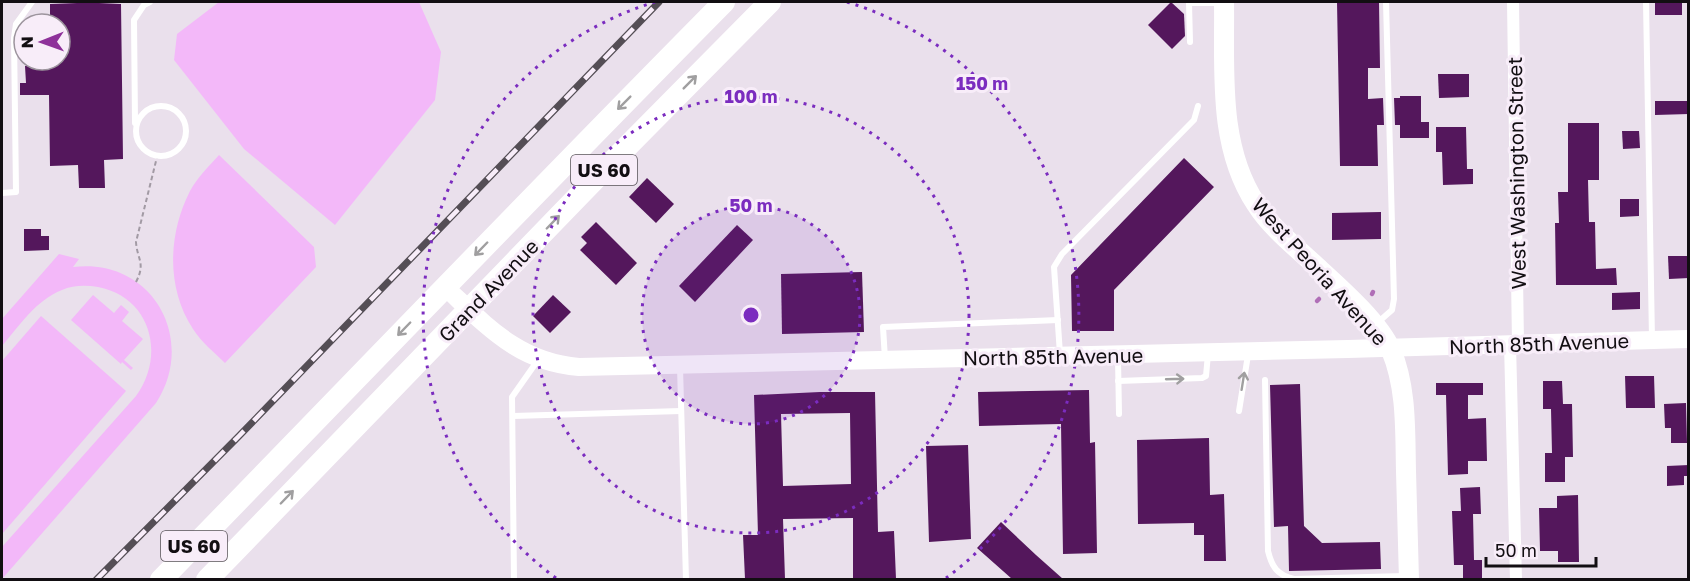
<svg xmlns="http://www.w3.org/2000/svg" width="1690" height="581" font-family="'Golos Text',sans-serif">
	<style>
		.green { fill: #f3b8f9 }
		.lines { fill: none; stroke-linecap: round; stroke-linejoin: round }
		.stream { stroke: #b06fb7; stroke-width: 4.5 }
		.building { fill: #54175c; fill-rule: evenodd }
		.path { stroke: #a29aa4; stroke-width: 2; stroke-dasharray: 4.5 3; stroke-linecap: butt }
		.lane { stroke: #fff; stroke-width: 6 }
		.street { stroke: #fff; stroke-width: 12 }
		.secondary { stroke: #fff; stroke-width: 18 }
		.primary { stroke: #fff; stroke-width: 20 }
		.highway { stroke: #fff; stroke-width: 22 }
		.rail-casing { stroke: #544e55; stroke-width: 7 }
		.rail { stroke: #f8edf9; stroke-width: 4.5; stroke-dasharray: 14; stroke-linecap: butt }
		.oneway { stroke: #a09fa0 }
		.ring { fill: none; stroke: #7b2cbf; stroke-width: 3; stroke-dasharray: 3 6 }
		.labels { text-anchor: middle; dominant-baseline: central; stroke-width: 6; stroke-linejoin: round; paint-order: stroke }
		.shield { fill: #f8edf9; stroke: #575157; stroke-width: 1.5 }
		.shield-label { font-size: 18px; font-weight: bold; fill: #120e12 }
		.street-label { font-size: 20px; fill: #120e12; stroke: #f8edf9 }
		.centre { fill: #7b2cbf; stroke: #f8edf9; stroke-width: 3 }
		.ring-label { font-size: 18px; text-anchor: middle; font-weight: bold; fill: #7b2cbf; stroke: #f8edf9; stroke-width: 6; stroke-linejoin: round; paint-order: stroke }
	</style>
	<rect width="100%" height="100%" fill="#eae0ec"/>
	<g class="green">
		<path d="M219 2H419L441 52 435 100 335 225 244 149 174 60 177 34Z"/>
		<path d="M219 155 314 247 316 267 225 363C214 352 202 343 193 329 166 288 168 234 190 191 197 178 209 166 219 155Z"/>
		<path d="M59 254 79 259 73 267C151 257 198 338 156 403L2 579V547L136 396C166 355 151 297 98 287 86 285 73 285 62 290 36 300 19 326 2 346V319Z"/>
		<path d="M93 295 114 313 121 305 129 312 122 321 143 339 124 360 133 368 131 370 122 362 121 364 71 320Z"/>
		<path d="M41 316 126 391 2 534V361Z"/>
	</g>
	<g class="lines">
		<g class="stream">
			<path d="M1372 294 1373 292"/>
			<path d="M1317 301 1319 299"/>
		</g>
	</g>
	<g class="building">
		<path d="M77 2 121 4 123 159 104 160 105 188H79L78 165 50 166 49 95H20V83H26L25 66H50V60H60V24H50V4L77 3Z"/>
		<path d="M1171 2 1184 14 1185 36 1172 49 1148 25Z"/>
		<path d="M1337 2H1379L1380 68H1368V99L1383 98 1384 125H1377L1378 166H1340Z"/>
		<rect x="1655" y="2" width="27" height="13"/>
		<path d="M1438 74H1469V97L1439 98Z"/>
		<path d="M1400 96H1421V122H1429V138H1400V125H1395L1394 98H1400Z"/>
		<path d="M1655 101H1689V114L1655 115Z"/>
		<path d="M1568 123H1599V180H1588L1589 222H1595L1596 269 1616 268 1617 285H1556L1555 223H1559L1558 192H1568Z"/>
		<path d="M1436 127H1466L1467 169H1473V184L1443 185 1442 152H1436Z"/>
		<path d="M1622 131H1639L1640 148 1623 149Z"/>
		<path d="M1184 158 1214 187 1114 290V331H1072L1071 275Z"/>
		<path d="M647 178 674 204 656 223 629 197Z"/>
		<path d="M1620 199H1639V216L1620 217Z"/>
		<path d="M1381 212V239L1332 240V213Z"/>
		<path d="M596 222 637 263 616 285 580 250 587 243 581 237Z"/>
		<path d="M737 225 753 240 695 302 679 286Z"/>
		<path d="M24 229H41V236H49V250L24 251Z"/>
		<path d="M1668 256H1689V278L1669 279Z"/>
		<path d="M862 272 864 332 782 334 781 274Z"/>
		<path d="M1640 292V309L1612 310V293Z"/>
		<path d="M553 295 571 312 550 333 533 316Z"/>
		<path d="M1625 376H1654L1655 408H1626Z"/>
		<path d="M1543 381H1562L1563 404H1572L1573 457H1565V482H1545V453H1552L1551 409H1543Z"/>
		<path d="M1436 383H1483V395H1468V419L1486 418 1487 461H1468V474L1448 475 1446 395H1436Z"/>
		<path d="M1300 384 1304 526 1322 543 1380 542 1381 569 1289 571 1288 526 1274 527 1270 385Z"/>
		<path d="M1089 390 1090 443 1095 442 1097 553 1063 554 1061 424 979 426 978 392Z"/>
		<path d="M820 392H875L878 532 894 531 896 579H853V518L783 519 785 579H745L743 535H758L754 395ZM850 413 851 484 783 486 781 414Z"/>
		<path d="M1686 403 1687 443H1671V428H1665L1664 404Z"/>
		<path d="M1209 438 1210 495 1224 494 1226 561H1204V535H1194V523L1138 524 1137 440Z"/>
		<path d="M968 445 971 539 929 542 926 446Z"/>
		<path d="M1689 465V476H1684V485L1667 486V466Z"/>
		<path d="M1480 487 1481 514H1473L1474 560H1482V579H1463V565H1454L1452 511H1461L1460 488Z"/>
		<path d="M1578 495 1579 562H1558V551H1540L1539 508H1557V496Z"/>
		<path d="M1001 522 1036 555 1063 579H1012L977 548Z"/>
	</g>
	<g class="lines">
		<path class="path" d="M136 282C146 263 137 259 136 242L157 157"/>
		<g class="lane">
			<path d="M1646 2 1652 339"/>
			<path d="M1190 42 1189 3H1220"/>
			<circle cx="161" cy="131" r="25"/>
			<path d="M135 123 134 20 144 5 150 2"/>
			<path d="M2 193 16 192 14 38 16 24 32 2"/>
			<path d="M1376 324 1392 310 1394 299 1386 2"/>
			<path d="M1060 354 1054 267 1062 254 1194 120 1198 106"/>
			<path d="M1118 358 1119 414"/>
			<path d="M885 359 883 327 1058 320"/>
			<path d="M680 367 686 580"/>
			<path d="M1265 380 1268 551C1272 567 1277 575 1294 579L1405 576"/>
			<path d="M1118 381 1202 378 1206 376 1208 354"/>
			<path d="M1239 411 1248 355"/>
			<path d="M513 416 681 411"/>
			<path d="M514 580 512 397 538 360"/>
		</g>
		<g class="street">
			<path d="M1513 2 1518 344"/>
			<path d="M1510 344 1516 580"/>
		</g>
		<path class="secondary" d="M445 287C487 326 518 362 579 367L1348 349 1688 339"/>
		<path class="primary" d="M1224 2C1225 69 1217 145 1256 204 1271 228 1296 247 1316 266 1339 287 1379 322 1391 350 1407 388 1405 431 1406 471 1407 507 1408 543 1409 580"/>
		<g class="highway">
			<path d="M161 580C349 387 535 193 724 2"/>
			<path d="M207 580 596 178 770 2"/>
		</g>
		<g class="rail-casing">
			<path id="rail" d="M96 580 239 436 659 2"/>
		</g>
		<use href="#rail" class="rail"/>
	</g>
	<defs><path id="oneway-shaft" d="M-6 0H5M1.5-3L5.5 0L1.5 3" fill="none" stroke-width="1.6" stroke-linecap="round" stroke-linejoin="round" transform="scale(1.5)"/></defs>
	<g class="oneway">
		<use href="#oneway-shaft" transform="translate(690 82) rotate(-45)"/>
		<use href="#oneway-shaft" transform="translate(624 103) rotate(135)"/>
		<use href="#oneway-shaft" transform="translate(553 222) rotate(-46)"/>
		<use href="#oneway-shaft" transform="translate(481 249) rotate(134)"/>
		<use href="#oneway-shaft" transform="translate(404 329) rotate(134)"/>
		<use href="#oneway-shaft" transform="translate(1175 379) rotate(-2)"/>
		<use href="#oneway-shaft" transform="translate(1243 381) rotate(-81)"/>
		<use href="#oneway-shaft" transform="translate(287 497) rotate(-46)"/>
	</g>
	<circle cx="751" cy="315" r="109" fill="#7b2cbf" fill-opacity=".12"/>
	<g class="ring">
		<circle cx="751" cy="315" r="109"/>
		<circle cx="751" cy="315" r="218"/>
		<path d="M556 578A327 327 0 0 1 655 2M847 2A327 327 0 0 1 946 578"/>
	</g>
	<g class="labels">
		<g class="shield">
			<rect x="571" y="155" width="66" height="30" rx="4.5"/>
			<rect x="161" y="531" width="66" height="30" rx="4.5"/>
		</g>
		<g class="shield-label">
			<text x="604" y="170">US 60</text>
			<text x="194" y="546">US 60</text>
		</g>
		<g class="street-label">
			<text transform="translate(1516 173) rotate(-91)">West Washington Street</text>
			<text transform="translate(1320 271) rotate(48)">West Peoria Avenue</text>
			<text transform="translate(488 290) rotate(-46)">Grand Avenue</text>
			<text transform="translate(1539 343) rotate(-2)">North 85th Avenue</text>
			<text transform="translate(1053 356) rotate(-1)">North 85th Avenue</text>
		</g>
	</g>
	<circle cx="751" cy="315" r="9" class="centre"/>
	<g class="ring-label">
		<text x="982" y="90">150 m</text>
		<text x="751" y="103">100 m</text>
		<text x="751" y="212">50 m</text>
	</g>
	<rect width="1690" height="581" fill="none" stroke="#120e12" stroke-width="6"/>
	<g transform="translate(42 42) rotate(269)"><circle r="28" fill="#f8edf9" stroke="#9c949d" stroke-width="1.5"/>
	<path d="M0-4.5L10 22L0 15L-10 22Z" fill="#8e319a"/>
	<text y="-9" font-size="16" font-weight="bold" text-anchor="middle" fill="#120e12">N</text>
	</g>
	<path d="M1486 557v9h110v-9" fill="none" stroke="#120e12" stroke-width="3"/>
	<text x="1495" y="557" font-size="18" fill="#120e12" stroke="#f8edf9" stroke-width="4.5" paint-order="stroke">50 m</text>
</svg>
